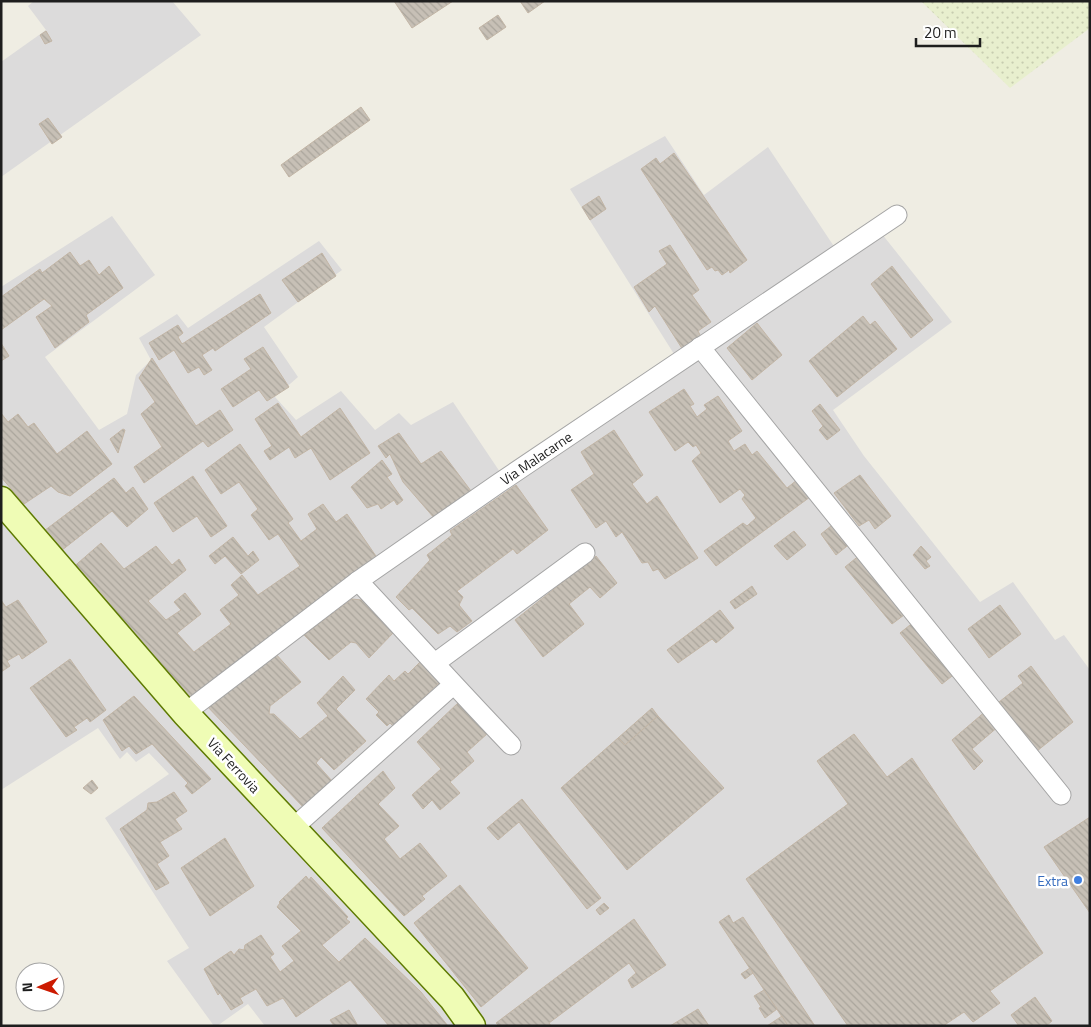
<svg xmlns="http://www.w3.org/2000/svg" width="1091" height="1027" font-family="'Titillium Web',sans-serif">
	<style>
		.residential { fill: #dcdbdb }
		.farmland { fill: url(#farmland-dots) }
		.building { fill: url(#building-back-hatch); stroke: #c2b5a5 }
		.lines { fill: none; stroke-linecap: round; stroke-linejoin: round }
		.street-casing { stroke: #a5a5a5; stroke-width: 21 }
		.secondary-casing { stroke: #5d7a00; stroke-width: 29 }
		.street { stroke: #fff; stroke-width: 19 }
		.secondary { stroke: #effcb5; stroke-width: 26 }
		.shop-dot { fill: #3f7fe0; stroke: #fff; stroke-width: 2 }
		.labels { text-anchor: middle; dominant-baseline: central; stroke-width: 5; stroke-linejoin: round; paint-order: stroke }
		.street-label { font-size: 14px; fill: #1e1e1e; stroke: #fff }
		.shop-label { font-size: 14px; fill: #366cbe; stroke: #fff; text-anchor: end }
	</style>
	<defs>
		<pattern id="farmland-dots" width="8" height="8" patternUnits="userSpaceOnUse" patternTransform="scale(1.25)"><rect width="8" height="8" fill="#e8efce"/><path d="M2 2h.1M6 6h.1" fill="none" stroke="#c7ccb0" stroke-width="1.8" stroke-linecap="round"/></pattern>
		<pattern id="building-back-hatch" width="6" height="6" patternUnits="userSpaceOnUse" patternTransform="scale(1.25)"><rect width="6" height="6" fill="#c7c0b6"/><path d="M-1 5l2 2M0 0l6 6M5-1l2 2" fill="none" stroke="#aaa59c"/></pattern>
	</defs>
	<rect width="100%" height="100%" fill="#efede3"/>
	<g class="residential">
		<path d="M34 1H172L201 35 1 177V62L46 30 28 6Z"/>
		<path d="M665 136 704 195 768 147 835 248 874 224 952 322 833 410 864 456 980 602 1013 582 1055 640 1064 635 1090 670V1026H265L248 1004 217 1026H214L167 961 189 948 105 818 169 774 149 753 136 762 127 752 120 759 98 728 1 790V287L112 216 155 275 45 357 99 430 127 414 136 375 151 360 139 338 177 314 188 328 319 241 342 270 264 327 298 377 275 397 296 420 341 391 375 430 399 413 411 425 453 402 500 472 674 354 570 189Z"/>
	</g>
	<path class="farmland" d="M921 1H1090V28L1010 88Z"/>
	<g class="building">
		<path d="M394 1H453L412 28Z"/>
		<path d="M520 1H545L528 13Z"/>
		<path d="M498 15 506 27 487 40 479 28Z"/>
		<path d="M46 31 52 41 45 44 40 35Z"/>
		<path d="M361 107 370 120 289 177 281 165Z"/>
		<path d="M48 118 62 137 52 144 39 124Z"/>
		<path d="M674 153 747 260 730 273 729 270 722 275 718 270 715 271 712 267 707 270 641 169 656 158 660 164Z"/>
		<path d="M599 196 606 209 590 220 582 207Z"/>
		<path d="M670 245 699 290 692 295 711 322 698 331 701 337 683 350 655 306 649 312 634 287 667 264 659 251Z"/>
		<path d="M70 252 80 266 89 260 99 275 109 266 123 288 86 315 89 322 55 348 36 317 52 306 44 299 1 330V297L40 269 42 273Z"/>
		<path d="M322 253 336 276 298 302 282 280Z"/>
		<path d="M892 266 933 320 911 338 871 284Z"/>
		<path d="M260 294 271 313 215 351 213 348 202 355 212 370 204 375 199 367 188 373 174 350 159 360 149 343 178 325 183 333 178 337 182 344Z"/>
		<path d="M863 316 870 325 875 321 897 349 837 397 809 361Z"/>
		<path d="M757 323 782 355 752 380 727 348Z"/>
		<path d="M1 343 9 356 1 361Z"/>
		<path d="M263 347 289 387 267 401 259 390 233 407 221 389 251 369 244 359Z"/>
		<path d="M152 358 196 426 220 410 233 430 208 447 203 441 144 483 134 467 162 447 141 414 155 402 139 378Z"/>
		<path d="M684 389 694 404 690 406 697 417 707 409 704 405 718 396 742 431 728 441 734 451 745 444 752 455 757 451 787 488 797 480 810 497 716 566 704 551 743 523 747 526 756 518 742 499 745 495 740 489 720 503 692 461 701 453 696 445 693 447 688 442 675 451 649 412Z"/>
		<path d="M278 403 301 437 340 408 370 453 330 480 311 448 295 458 289 447 270 460 264 451 272 446 255 419Z"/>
		<path d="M820 404 840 430 827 440 819 430 823 426 812 411Z"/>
		<path d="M1 413 8 422 18 414 28 427 34 423 57 454 87 431 112 464 70 496 58 492 51 486 24 504 1 477Z"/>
		<path d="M123 429 125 430 118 453 110 439Z"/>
		<path d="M614 430 643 475 632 484 647 504 657 496 698 558 665 579 658 569 653 571 648 562 642 563 622 532 616 537 606 521 596 528 571 490 594 474 581 452Z"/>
		<path d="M399 433 421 464 441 451 471 491 435 519 403 482 390 454 386 458 378 446Z"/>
		<path d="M240 444 293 519 288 523 301 541 317 529 308 514 323 504 336 522 347 514 378 559 187 699 70 570 101 543 124 569 156 546 172 565 179 559 186 570 148 601 166 620 181 610 174 602 185 593 201 614 177 633 194 652 231 624 220 610 239 595 231 585 242 575 258 595 300 566 278 534 269 540 251 515 258 509 239 482 221 494 205 470Z"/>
		<path d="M382 460 392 474 387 477 403 500 397 505 394 500 381 509 378 504 367 508 351 487Z"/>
		<path d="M860 475 891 516 875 529 869 520 859 526 834 493Z"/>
		<path d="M193 476 227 526 211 537 197 516 173 532 154 503Z"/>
		<path d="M114 478 126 493 133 487 148 509 127 527 112 511 57 554 40 534Z"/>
		<path d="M516 485 548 530 517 554 513 549 457 591 463 597 459 605 472 621 457 632 450 626 438 634 412 608 409 610 396 597 430 560 427 555 452 535 450 531Z"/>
		<path d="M836 522 852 542 836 555 821 534Z"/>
		<path d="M794 531 806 545 787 560 774 546Z"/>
		<path d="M233 537 248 556 253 551 259 560 241 574 225 556 215 564 209 556Z"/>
		<path d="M921 546 931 557 926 561 930 566 925 569 913 555Z"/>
		<path d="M861 554 908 612 892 624 845 567Z"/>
		<path d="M596 556 617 583 600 598 590 587 569 604 584 624 543 657 515 620Z"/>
		<path d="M752 586 757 594 735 609 730 602Z"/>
		<path d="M352 599 362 600 393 633 369 658 356 643 351 642 329 660 304 635Z"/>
		<path d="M1 600 6 607 18 600 47 642 22 659 19 654 7 661 10 666 1 672Z"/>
		<path d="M1000 605 1021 634 989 658 968 629Z"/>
		<path d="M720 610 734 628 716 643 712 639 678 663 667 650Z"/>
		<path d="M915 621 957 672 942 684 900 633Z"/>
		<path d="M275 653 301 682 270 706 269 714H274L300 739 328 716 317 703 343 676 355 690 336 709 366 741 334 770 321 757 316 763 332 781 304 808 205 704Z"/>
		<path d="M70 659 106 710 90 722 87 718 74 727 77 730 66 737 30 688Z"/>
		<path d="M422 660 441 681 393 726 390 723 387 726 376 715 379 712 366 699 389 675 394 681 405 671 408 674Z"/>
		<path d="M1031 666 1073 722 1037 751 999 702 1023 683 1018 676Z"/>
		<path d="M134 696 211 779 192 794 185 786 188 783 152 744 136 754 129 746 122 751 103 720Z"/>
		<path d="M459 702 488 733 467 752 474 761 450 782 460 793 440 810 432 800 423 809 412 795 441 769 417 742Z"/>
		<path d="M652 708 658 716 625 745 618 738Z"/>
		<path d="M987 710 999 726 972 749 983 761 974 770 952 740Z"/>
		<path d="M658 716 724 788 627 870 561 788 618 738 625 745Z"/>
		<path d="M854 734 887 777 912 758 1043 953 990 991 1000 1003 973 1022 964 1012 943 1026H848L746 879 848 804 817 761Z"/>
		<path d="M383 771 395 788 378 804 399 826 384 839 400 859 420 843 447 876 422 896 425 899 404 916 322 828Z"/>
		<path d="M92 780 98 788 91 794 83 788Z"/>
		<path d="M174 792 187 811 175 819 182 829 160 842 169 856 157 864 169 883 156 890 120 829 147 810 148 803 157 802Z"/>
		<path d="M522 799 601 898 587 909 519 822 498 840 487 828Z"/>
		<path d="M1090 817V913L1044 847Z"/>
		<path d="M225 838 254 886 210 916 181 868Z"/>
		<path d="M306 876 309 880 311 877 348 917 346 919 350 922 322 945 339 962 365 938 421 992 448 1026H389L350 980 296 1017 283 998 267 1006 256 989 240 998 243 1003 231 1010 220 993 218 995 204 969 231 951 234 955 239 949 244 950 245 945 261 935 274 954 270 957 280 972 294 961 282 946 301 931 277 907 280 903 279 902Z"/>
		<path d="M460 885 528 968 481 1007 414 923Z"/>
		<path d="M604 903 609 908 600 915 596 910Z"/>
		<path d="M729 915 733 923 743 917 815 1026H788L719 922Z"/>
		<path d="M634 919 666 965 632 988 628 980 636 973 629 963 549 1023 551 1026H499L496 1023Z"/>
		<path d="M750 968 753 973 745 979 741 974Z"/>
		<path d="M764 990 777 1009 765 1018 759 1008 761 1007 754 996Z"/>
		<path d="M1035 997 1052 1021 1046 1026H1019L1011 1015Z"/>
		<path d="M698 1009 709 1026H670Z"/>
		<path d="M349 1010 358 1026H334L330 1020Z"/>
		<path d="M782 1016 788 1026H767Z"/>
	</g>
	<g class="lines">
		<g class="street-casing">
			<g id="street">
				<path d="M700 347 1061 795"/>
				<path d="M358 581C409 635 459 691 511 745"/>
				<path d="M435 663 585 553"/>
				<path d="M185 713 358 581 499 483 897 215"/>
				<path d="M293 828 453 685"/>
			</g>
		</g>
		<g class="secondary-casing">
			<path id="secondary" d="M1 500 185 713 452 998 472 1026"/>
		</g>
		<use href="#street" class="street"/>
		<use href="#secondary" class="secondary"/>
	</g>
	<circle class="shop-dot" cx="1078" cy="880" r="5"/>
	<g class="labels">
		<g class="street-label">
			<text transform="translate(536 458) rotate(-34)">Via Malacarne</text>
			<text transform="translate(234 765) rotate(47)">Via Ferrovia</text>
		</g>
		<g class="shop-label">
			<text x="1068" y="880">Extra</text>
		</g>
	</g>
	<rect width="1091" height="1027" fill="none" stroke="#1e1e1e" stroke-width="5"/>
	<g transform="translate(40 987) rotate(268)"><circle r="24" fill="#ffffff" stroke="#a5a5a5"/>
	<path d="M0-4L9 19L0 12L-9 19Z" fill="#cc1a00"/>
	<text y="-8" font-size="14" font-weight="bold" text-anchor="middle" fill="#1e1e1e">N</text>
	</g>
	<path d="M916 38v8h64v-8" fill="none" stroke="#1e1e1e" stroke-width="2.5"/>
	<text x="924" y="38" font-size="15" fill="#1e1e1e" stroke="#ffffff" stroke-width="4" paint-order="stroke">20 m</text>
</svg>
